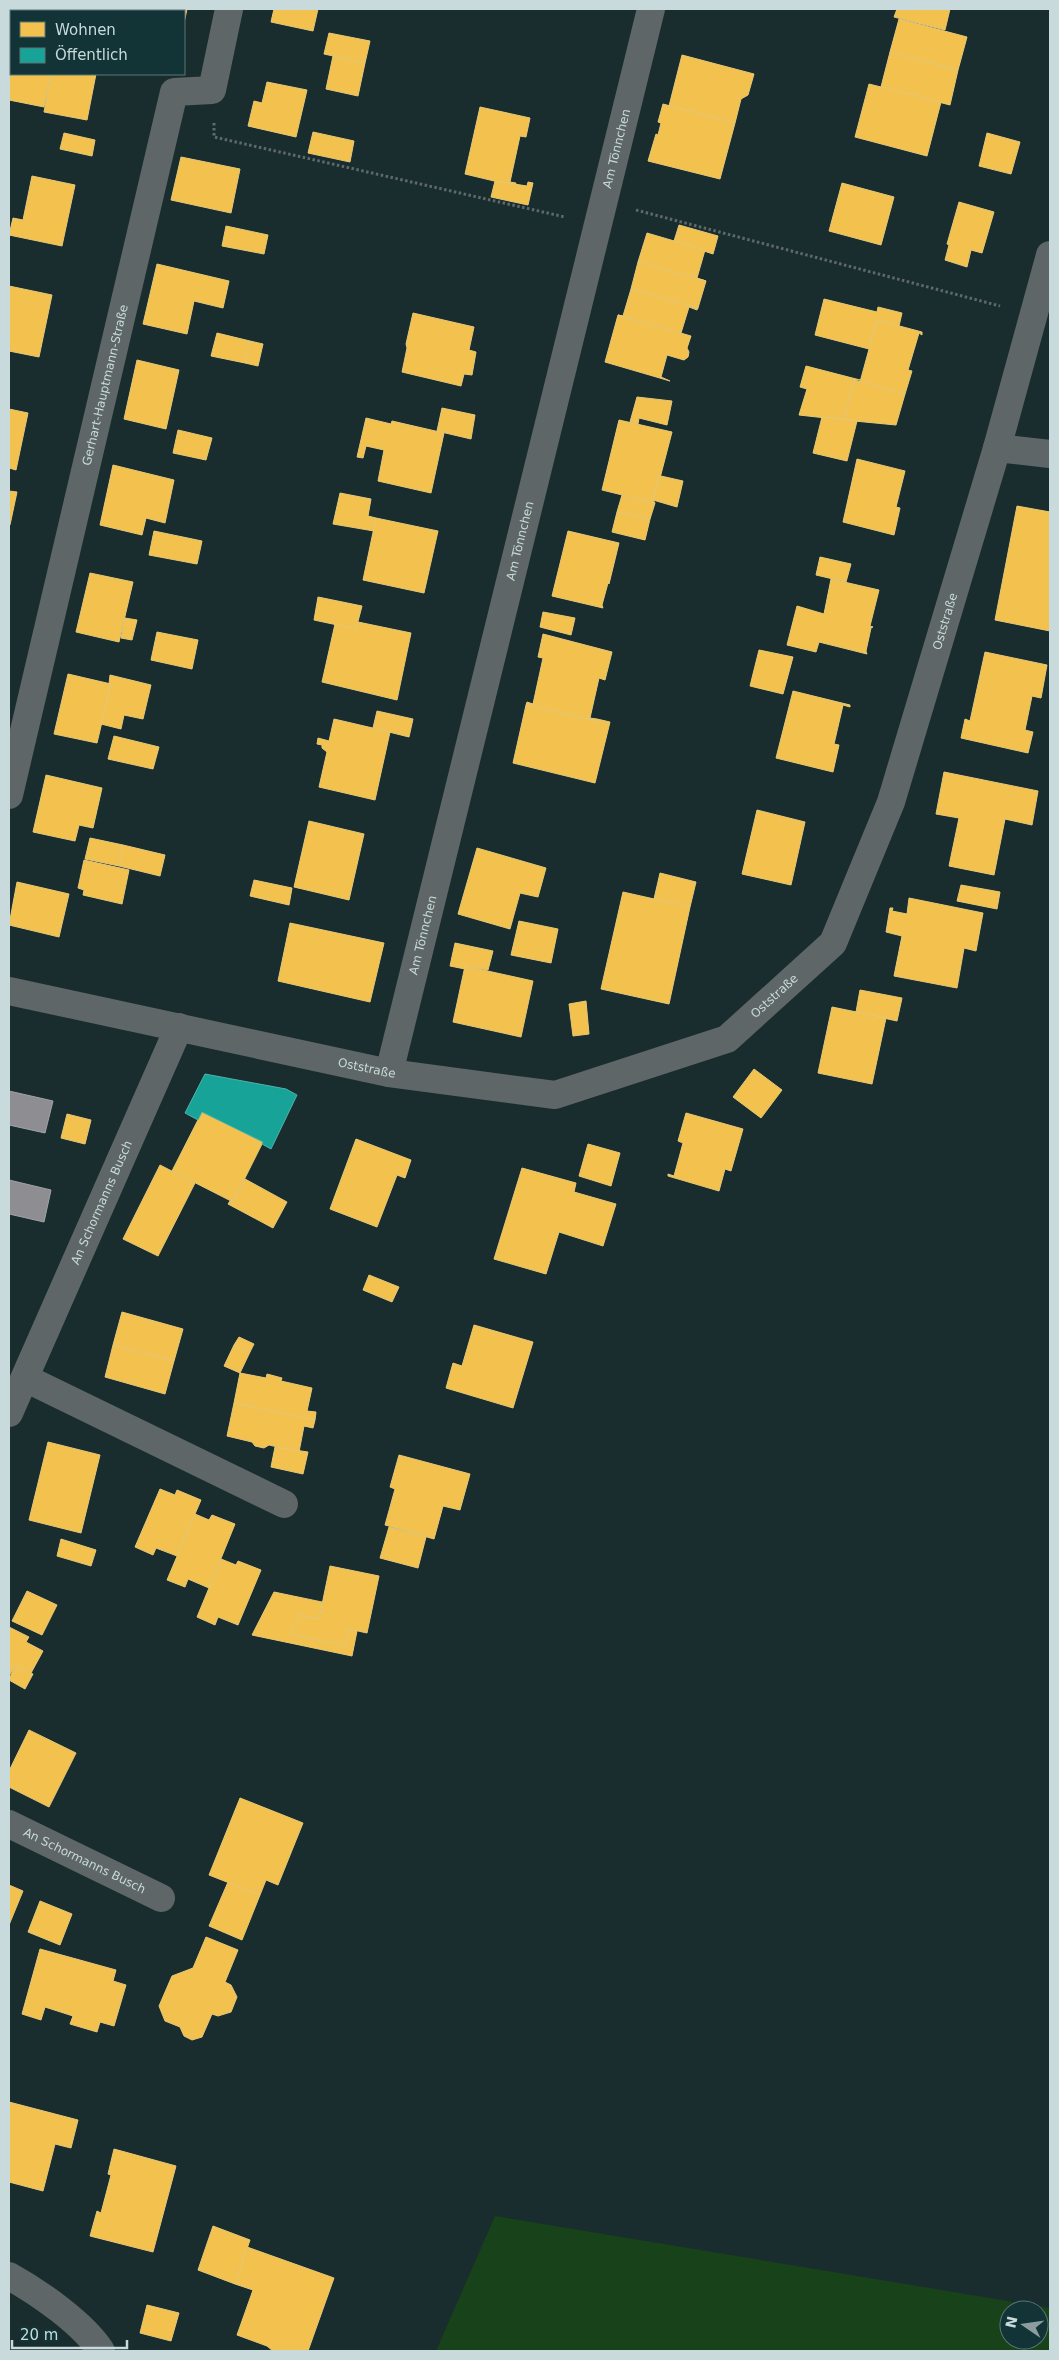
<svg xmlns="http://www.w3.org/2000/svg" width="1059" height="2360" font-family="'DejaVu Sans',sans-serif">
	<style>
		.green { fill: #17421a; fill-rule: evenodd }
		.homes { fill: #f2c14e; stroke: #e5c878 }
		.public { fill: #17a398; stroke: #4cb4ac }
		.industry { fill: #8d8d92; stroke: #9fa4a8 }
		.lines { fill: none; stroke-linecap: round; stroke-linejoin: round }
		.path { stroke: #5f686a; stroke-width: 3; stroke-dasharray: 2.5 2.5; stroke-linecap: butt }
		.minor { stroke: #5e6668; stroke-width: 28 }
		.labels { text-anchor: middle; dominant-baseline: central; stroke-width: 5; stroke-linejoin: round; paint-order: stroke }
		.street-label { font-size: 12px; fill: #c8dadb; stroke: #123436 }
	</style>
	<rect width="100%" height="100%" fill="#1a2d2e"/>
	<path class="green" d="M495 2216 1050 2308V2351H436ZM1009 2310H1039V2340H1009Z"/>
	<g class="homes">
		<path d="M135 9H187L184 23V11H134Z"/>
		<path d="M274 9H318L313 31 271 22Z"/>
		<path d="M897 9H950L945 30 894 17Z"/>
		<path d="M899 19 967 37 958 70 890 52Z"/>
		<path d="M329 33 370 41 365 63 324 54Z"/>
		<path d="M11 51V74H51L44 107 9 100V62Z"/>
		<path d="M890 52 958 70 950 105 881 87Z"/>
		<path d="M682 55 754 74 748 95 741 99 735 123 669 106Z"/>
		<path d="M333 56 365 63 358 96 326 89Z"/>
		<path d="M51 74H96L87 120 44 112Z"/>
		<path d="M267 82 307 90 296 137 248 126 254 101 262 103Z"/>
		<path d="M869 84 941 102 927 156 855 137Z"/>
		<path d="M663 104 735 123 720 179 648 161 656 134 658 135 661 123 658 122Z"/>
		<path d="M480 107 530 118 526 137 520 136 510 182 516 183 515 186 465 174Z"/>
		<path d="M313 132 354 141 350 162 308 153Z"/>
		<path d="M64 133 95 140 92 156 60 149Z"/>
		<path d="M987 133 1020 142 1011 174 979 166Z"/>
		<path d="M181 157 240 169 231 213 171 200Z"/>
		<path d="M32 176 75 185 62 246 9 235 13 218 23 220Z"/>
		<path d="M495 181 527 186 528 182 533 183 528 205 491 197Z"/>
		<path d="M842 183 894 197 881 245 829 231Z"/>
		<path d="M959 202 994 212 982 253 971 250 967 267 945 260 949 245 947 244Z"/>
		<path d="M679 225 718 236 713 254 674 241Z"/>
		<path d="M226 226 268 235 264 254 222 246Z"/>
		<path d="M647 233 705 250 697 278 706 281 638 262Z"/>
		<path d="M638 262 706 281 698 308 631 289Z"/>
		<path d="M157 264 229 281 223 308 194 301 187 334 143 324Z"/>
		<path d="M9 286 52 295 39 357 9 351Z"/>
		<path d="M631 289 698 308 697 310 689 307 681 333 618 315 623 316Z"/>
		<path d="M824 299 877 312 878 307 902 313 899 326 877 320 869 349 815 335Z"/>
		<path d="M413 313 474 327 469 350 476 352 472 375 464 374 461 386 402 372 407 348 406 344Z"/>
		<path d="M618 315 691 336 687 348 689 352 688 357 684 360 667 355 661 377 670 381 605 362Z"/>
		<path d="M877 320 922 332V335L919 333 908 370 912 371 905 394 860 382Z"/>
		<path d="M217 333 250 341 245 363 211 356Z"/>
		<path d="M250 341 263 344 258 366 245 363Z"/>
		<path d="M137 360 179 370 166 429 124 419Z"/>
		<path d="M806 366 860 380H854L844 420 799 415 807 389 800 387Z"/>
		<path d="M854 380 905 394 896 425 844 420Z"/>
		<path d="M637 397 672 401 667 425 639 418 638 424 630 422Z"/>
		<path d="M442 408 475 415 471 439 437 431Z"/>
		<path d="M9 409 28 413 16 470 9 468Z"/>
		<path d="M822 417 857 421 847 461 813 453Z"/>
		<path d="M366 418 391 424 392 421 444 433 431 493 378 481 384 450 366 446 363 458 357 457Z"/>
		<path d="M619 420 672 432 660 478 658 477 653 500 655 503 602 490Z"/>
		<path d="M178 430 212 438 206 460 173 453Z"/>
		<path d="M857 459 905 471 896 507 900 508 894 535 843 522Z"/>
		<path d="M113 465 174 480 165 523 146 518 142 535 100 525Z"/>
		<path d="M661 476 683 481 677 507 653 500 658 477Z"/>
		<path d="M9 491 17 492 10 525H9Z"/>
		<path d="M340 493 371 499 368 516 376 518 374 531 333 524Z"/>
		<path d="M622 495 655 503 650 519 617 512Z"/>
		<path d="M1017 506 1050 512V631L995 620Z"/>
		<path d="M617 512 650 519 645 540 612 532Z"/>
		<path d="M376 518 438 531 424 593 363 580Z"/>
		<path d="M154 531 202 541 197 564 149 555Z"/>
		<path d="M568 531 619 543 609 584 608 583 602 605 603 608 552 596Z"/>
		<path d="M820 557 851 564 846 582 816 575Z"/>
		<path d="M90 573 133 582 119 642 76 632Z"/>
		<path d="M831 579 879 590 870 626 873 627 871 628 866 651 867 654 819 642 816 652 787 645 797 606 824 614Z"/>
		<path d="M318 597 362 606 356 629 314 620Z"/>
		<path d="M543 612 575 618 571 635 540 627Z"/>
		<path d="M125 618 137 620 132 640 121 638Z"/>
		<path d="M358 622 411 633 397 700 322 682 335 624 356 629Z"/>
		<path d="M157 632 198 640 192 669 151 660Z"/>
		<path d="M543 634 612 652 605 680 599 678 590 718 597 719V721L526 705 527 702 533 704 543 658 538 657Z"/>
		<path d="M759 650 793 657 783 694 750 686Z"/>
		<path d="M985 652 1047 665 1041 698 1032 696 1025 730 1033 732 1028 753 961 738 965 719 970 721Z"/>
		<path d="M68 674 111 684 97 743 54 734Z"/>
		<path d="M110 675 151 685 143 719 124 715 121 729 101 724 111 684H109Z"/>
		<path d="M793 691 850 705V707L843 705 834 744 839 745 833 772 776 758Z"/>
		<path d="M526 705 597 721V719L610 722 595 783 513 763Z"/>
		<path d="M377 711 413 719 409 737 373 728Z"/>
		<path d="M334 719 390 732 375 800 319 787 327 752 322 748V745L317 744 318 738 329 741Z"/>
		<path d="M114 736 159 747 153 769 108 759Z"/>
		<path d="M944 772 1038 791 1032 825 1005 819 994 875 949 866 959 818 936 814Z"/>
		<path d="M46 775 102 788 93 828 79 825 75 841 33 832Z"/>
		<path d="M757 810 805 822 791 885 742 874Z"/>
		<path d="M309 821 364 834 349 900 294 887Z"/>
		<path d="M90 838 123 845 119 866 85 859Z"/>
		<path d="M123 845 165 855 160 876 119 866Z"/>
		<path d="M477 848 546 868 538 897 520 893 510 929 458 914Z"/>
		<path d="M84 860 129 870 122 904 83 895 84 890 78 888Z"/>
		<path d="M660 873 696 882 690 907 654 899Z"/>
		<path d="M254 880 292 888 289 905 250 896Z"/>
		<path d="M17 882 69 894 59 937 9 925Z"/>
		<path d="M961 885 1000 892 997 909 957 901Z"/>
		<path d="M623 892 690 907 669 1004 601 989Z"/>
		<path d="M909 898 983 913 976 951 964 948 957 988 894 976 902 936 886 932 890 908H893L892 911 907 914Z"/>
		<path d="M519 921 558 929 551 963 511 955Z"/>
		<path d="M290 923 384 943 370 1002 278 981Z"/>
		<path d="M455 943 493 951 488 970 465 966V969L450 966Z"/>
		<path d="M465 966 533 981 521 1037 453 1022Z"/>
		<path d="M860 990 902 998 897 1021 856 1012Z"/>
		<path d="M586 1001 589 1034 573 1036 569 1004Z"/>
		<path d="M832 1007 886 1018 872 1084 818 1073Z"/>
		<path d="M754 1069 782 1090 761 1118 733 1097Z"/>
		<path d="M202 1112 263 1142 233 1202 172 1171Z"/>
		<path d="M686 1113 743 1129 731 1171 725 1169 719 1191 668 1176V1174L674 1176 683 1143 678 1141Z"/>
		<path d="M67 1114 91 1120 85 1144 61 1138Z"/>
		<path d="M356 1139 411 1160 405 1178 397 1175 377 1227 330 1209Z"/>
		<path d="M588 1144 620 1153 611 1186 579 1176Z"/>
		<path d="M160 1165 195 1183 158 1256 123 1239Z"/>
		<path d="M522 1168 576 1183 574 1192 616 1204 603 1246 559 1232 546 1274 494 1259Z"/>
		<path d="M245 1179 287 1202 273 1228 228 1204 230 1201 233 1202Z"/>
		<path d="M369 1275 399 1287 392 1302 363 1290Z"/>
		<path d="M122 1312 183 1329 174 1361 113 1345Z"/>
		<path d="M474 1325 533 1342 513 1408 446 1388 453 1363 462 1366Z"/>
		<path d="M239 1337 254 1344 250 1352 234 1345Z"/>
		<path d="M113 1345 174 1361 165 1394 105 1377Z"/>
		<path d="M234 1345 250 1352 240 1373 224 1366Z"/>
		<path d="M240 1373 266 1378 267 1374 282 1378 281 1381 312 1388 307 1411 316 1412 315 1420 234 1403Z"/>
		<path d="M234 1403 315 1420 313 1428 304 1426 299 1452 269 1445 264 1448 255 1446 252 1442 227 1436Z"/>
		<path d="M48 1442 100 1455 81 1533 29 1520Z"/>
		<path d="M275 1447 308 1452 303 1474 271 1467Z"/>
		<path d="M399 1455 470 1474 460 1510 443 1506 434 1539 385 1525 395 1489 390 1487Z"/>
		<path d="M160 1489 175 1495 177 1490 201 1500 177 1556 156 1548 153 1555 135 1547Z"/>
		<path d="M195 1514 209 1520 212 1515 235 1524 209 1588 188 1579 185 1587 167 1580Z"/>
		<path d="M389 1527 426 1537 418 1568 380 1558Z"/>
		<path d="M61 1539 96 1550 91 1566 57 1556Z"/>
		<path d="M221 1559 236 1565 238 1561 261 1570 238 1625 218 1617 215 1625 197 1617Z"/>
		<path d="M330 1566 379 1576 367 1633 349 1629 345 1646 290 1634 299 1615 319 1619Z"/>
		<path d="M27 1591 57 1605 42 1635 12 1621Z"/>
		<path d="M274 1592 322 1602 319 1619 299 1615 290 1634 345 1646 349 1629 357 1631 352 1656 252 1635Z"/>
		<path d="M9 1627 29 1637 26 1642 43 1651 31 1673 15 1665 9 1676Z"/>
		<path d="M15 1665 33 1674 25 1689 9 1680Z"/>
		<path d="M29 1730 76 1753 49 1807 9 1787V1771Z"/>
		<path d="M240 1798 303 1823 278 1885 266 1880 260 1895 209 1875Z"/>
		<path d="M228 1882 260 1895 242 1940 209 1926Z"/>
		<path d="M9 1885 23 1891 9 1925Z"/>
		<path d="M40 1901 72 1914 60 1945 28 1932Z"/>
		<path d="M206 1937 238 1950 225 1982 231 1985 237 1997 231 2012 218 2016 212 2014 202 2037 192 2040 184 2036 180 2027 165 2021 159 2006 172 1976 193 1968Z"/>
		<path d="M40 1949 116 1970 113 1981 126 1985 114 2026 100 2022 97 2032 70 2024 73 2016 45 2007 41 2020 22 2014Z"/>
		<path d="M9 2102 78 2120 71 2148 55 2144 43 2191 9 2182Z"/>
		<path d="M114 2149 176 2166 153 2252 90 2236 97 2211 101 2213 111 2175 108 2174Z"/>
		<path d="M213 2226 250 2240 235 2284 198 2270Z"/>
		<path d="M247 2247 334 2278 308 2351H273L267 2346 237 2335 253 2290 235 2284Z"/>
		<path d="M147 2305 179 2313 171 2341 140 2333Z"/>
	</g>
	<path class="public" d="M205 1074 286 1089 297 1095 271 1149 262 1144 263 1142 202 1112 198 1120 185 1113Z"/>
	<g class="industry">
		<path d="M9 1091 53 1101 45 1133 9 1125Z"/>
		<path d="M9 1180 51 1190 44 1222 9 1214Z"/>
	</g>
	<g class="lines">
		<g class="path">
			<path d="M9 19H11"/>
			<path d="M214 123V137L565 217"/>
			<path d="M636 210 1000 306"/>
		</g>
		<g class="minor">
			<path d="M997 448 1050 454"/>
			<path id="s1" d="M9 795 174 92 212 90 229 9"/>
			<path id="s2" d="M9 991 389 1073 555 1095 727 1039 833 943 891 802 997 448 1050 255"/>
			<path id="s3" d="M389 1073 651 9"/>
			<path d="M25 1378 284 1504"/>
			<path id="s4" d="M9 1413 179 1027"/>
			<path id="s5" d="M9 1824 161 1898"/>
			<path d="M9 2276C38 2292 83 2323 101 2351"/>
		</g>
	</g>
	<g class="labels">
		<g class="street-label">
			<text stroke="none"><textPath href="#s3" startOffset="952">Am Tönnchen</textPath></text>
			<text stroke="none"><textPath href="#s1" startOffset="421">Gerhart-Hauptmann-Straße</textPath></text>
			<text stroke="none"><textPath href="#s3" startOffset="548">Am Tönnchen</textPath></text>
			<text stroke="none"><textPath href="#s2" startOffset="1221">Oststraße</textPath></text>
			<text stroke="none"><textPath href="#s3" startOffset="142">Am Tönnchen</textPath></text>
			<text stroke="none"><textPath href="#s2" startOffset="801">Oststraße</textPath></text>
			<text stroke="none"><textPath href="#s2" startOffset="366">Oststraße</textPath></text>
			<text stroke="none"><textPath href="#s4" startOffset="230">An Schormanns Busch</textPath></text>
			<text stroke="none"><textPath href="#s5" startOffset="84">An Schormanns Busch</textPath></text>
		</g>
	</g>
	<rect width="1059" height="2360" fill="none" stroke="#c8dadb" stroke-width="20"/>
	<rect x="10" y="10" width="175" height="65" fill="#123436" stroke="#5b7678"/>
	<rect x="20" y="22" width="25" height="15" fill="#f2c14e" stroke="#5b7678"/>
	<text x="55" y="35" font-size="15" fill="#c8dadb">Wohnen</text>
	<rect x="20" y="48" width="25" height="15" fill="#17a398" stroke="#5b7678"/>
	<text x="55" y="60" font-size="15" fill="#c8dadb">Öffentlich</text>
	<g transform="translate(1024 2325) rotate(283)"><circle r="24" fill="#123436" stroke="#5b7678"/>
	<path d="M0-4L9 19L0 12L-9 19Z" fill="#8b9d9e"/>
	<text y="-8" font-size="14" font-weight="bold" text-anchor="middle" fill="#c8dadb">N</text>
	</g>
	<path d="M12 2340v8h115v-8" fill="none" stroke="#c8dadb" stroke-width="2.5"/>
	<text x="20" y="2340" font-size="15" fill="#c8dadb" stroke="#123436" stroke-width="4" paint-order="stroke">20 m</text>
</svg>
